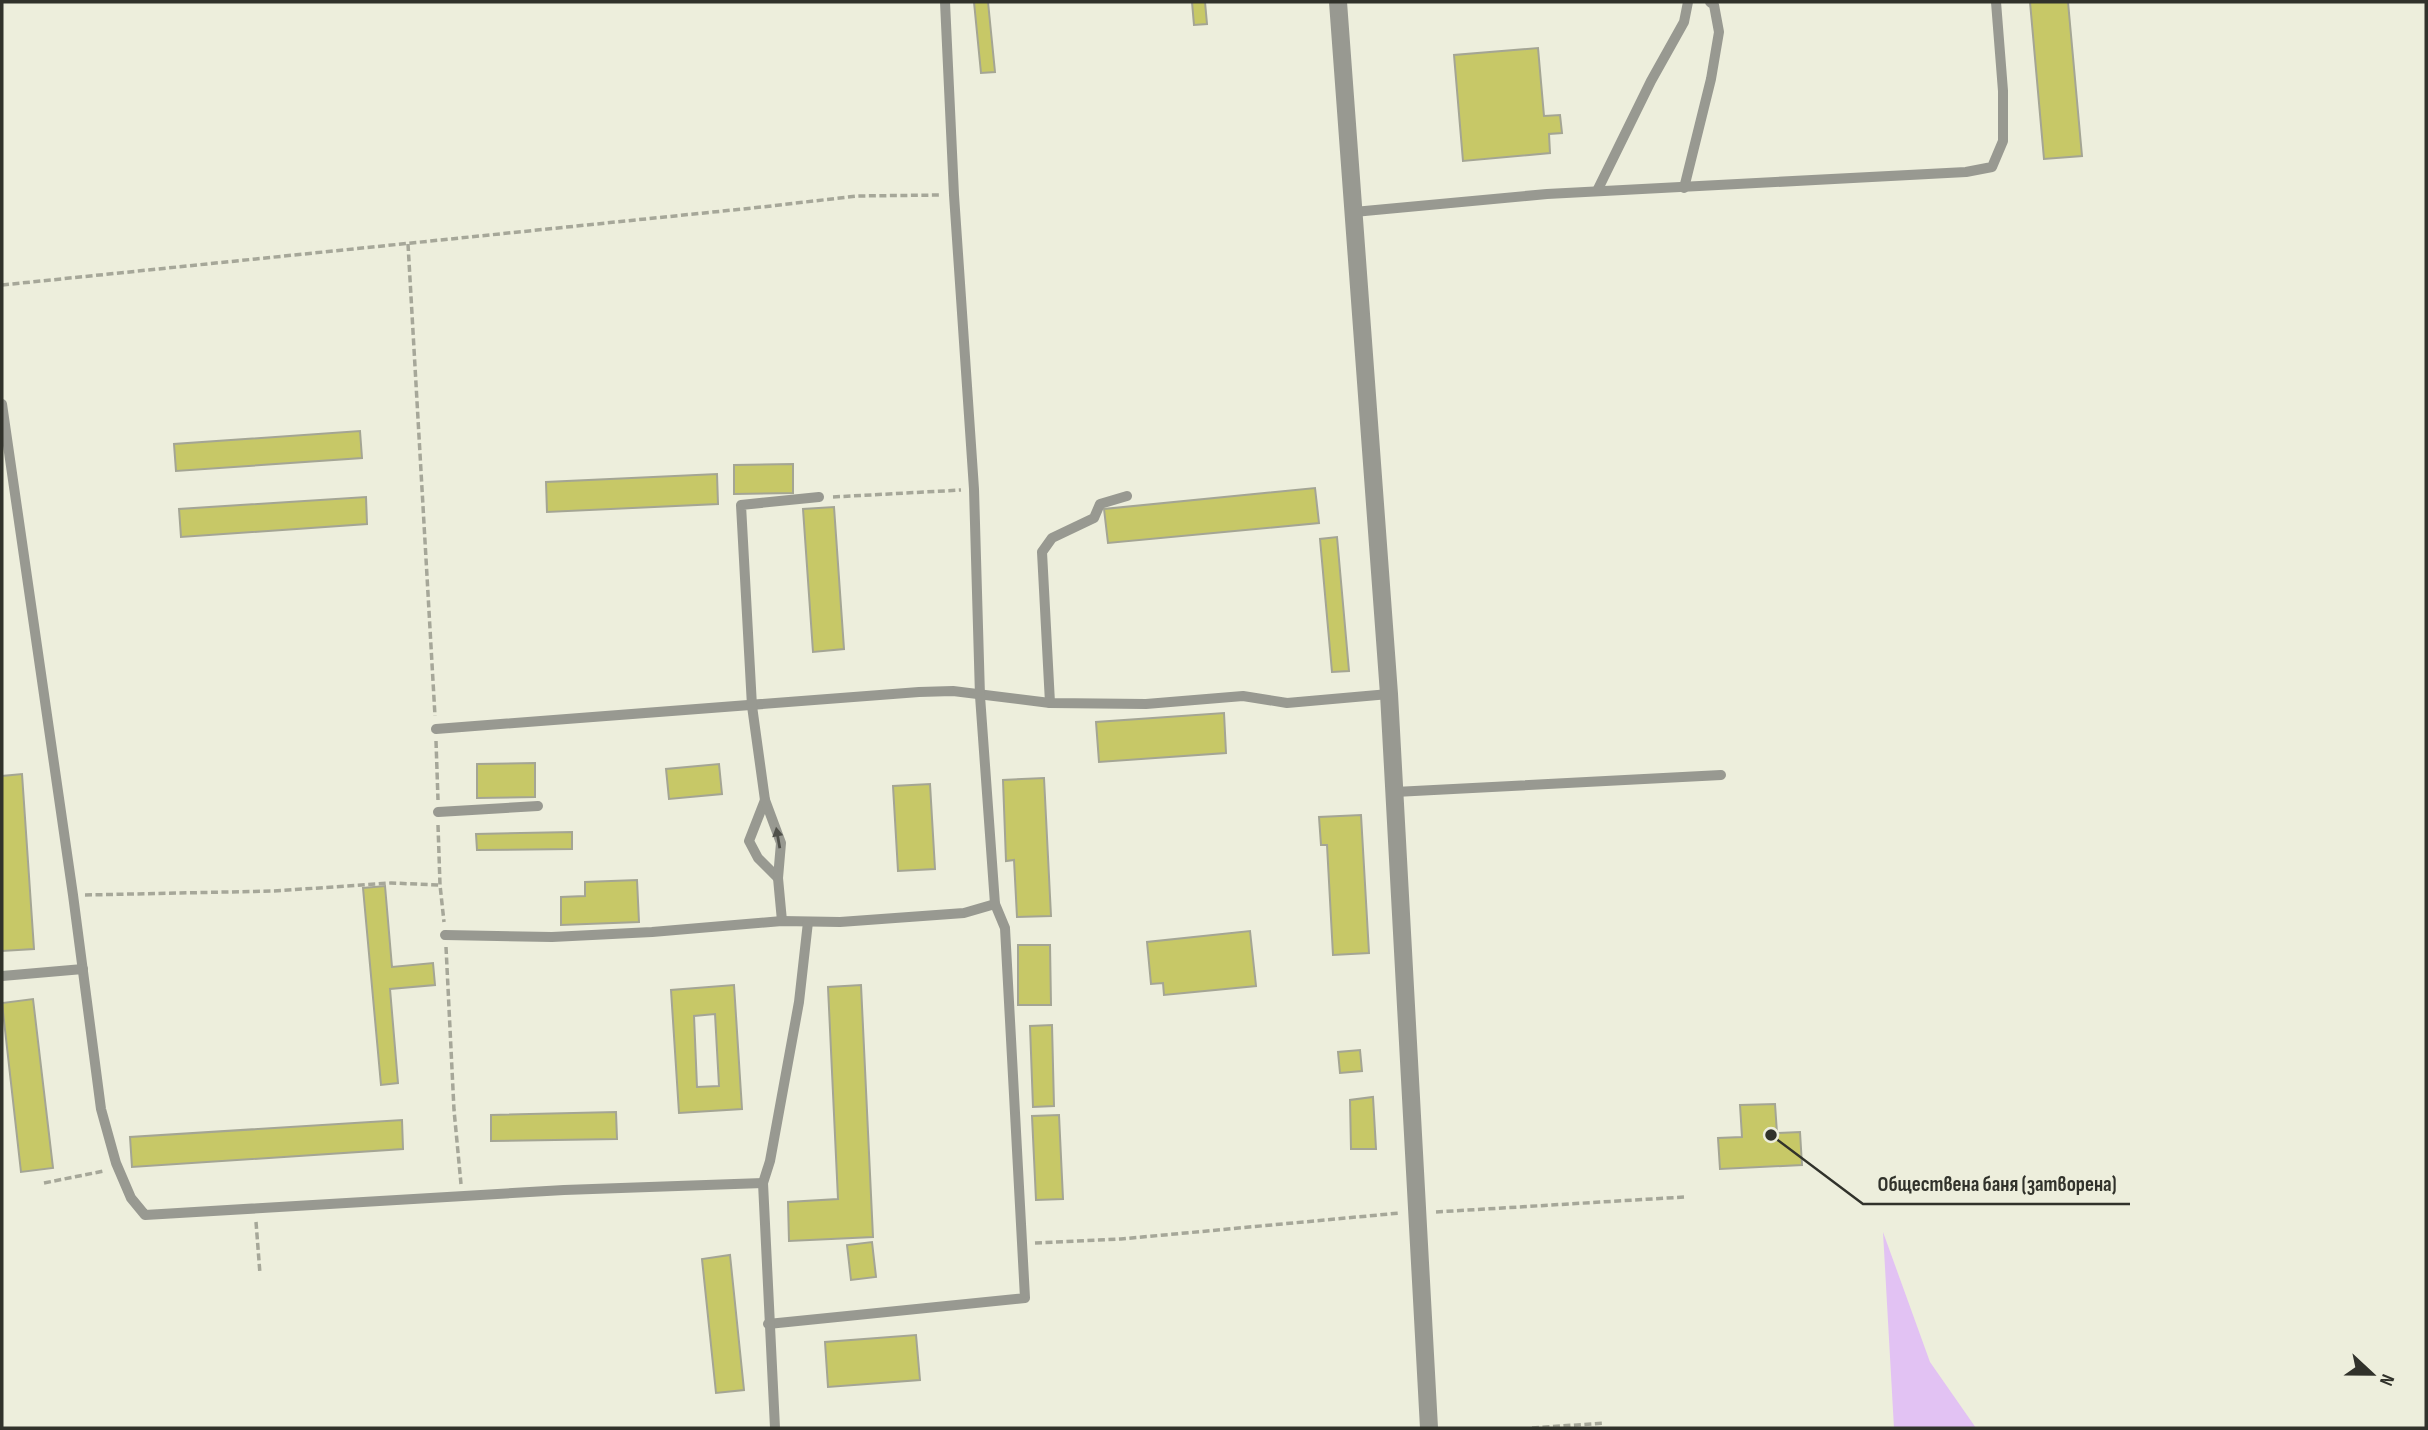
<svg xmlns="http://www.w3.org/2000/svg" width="2428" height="1430" font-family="'Sofia Sans Condensed',sans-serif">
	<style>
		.green { fill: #e2c2f3 }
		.building { fill: #c7c867; stroke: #a4a594; stroke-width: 2; fill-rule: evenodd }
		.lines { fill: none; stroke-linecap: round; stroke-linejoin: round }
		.path { stroke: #a6a799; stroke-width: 3.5; stroke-dasharray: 7 3.5; stroke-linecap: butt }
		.service { stroke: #989991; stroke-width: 10 }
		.minor { stroke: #989991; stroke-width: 18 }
		.oneway { fill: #50514a }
		.leader { fill: none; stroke: #31322b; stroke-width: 2.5 }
		.callout-dot { fill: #31322b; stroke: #edeedc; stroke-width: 2.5 }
		.callout-label { font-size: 21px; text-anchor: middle; font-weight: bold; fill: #31322b; stroke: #edeedc; stroke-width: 5; stroke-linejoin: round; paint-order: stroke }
	</style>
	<rect width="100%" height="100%" fill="#edeedc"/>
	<path class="green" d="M1883 1232 1930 1362 1976 1428H1894Z"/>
	<g class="building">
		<path d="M974 2H988L995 72 981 73Z"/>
		<path d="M1192 2H1205L1207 24 1194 25Z"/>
		<path d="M2030 2H2068L2082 156 2044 159Z"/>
		<path d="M1538 48 1544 116 1560 115 1562 133 1549 134 1550 153 1463 161 1454 55Z"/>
		<path d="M360 431 362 458 176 471 174 444Z"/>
		<path d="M793 464V493L734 494V465Z"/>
		<path d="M717 474 718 504 547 512 546 482Z"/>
		<path d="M1315 488 1319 523 1108 543 1104 509Z"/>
		<path d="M366 497 367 524 181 537 179 509Z"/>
		<path d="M834 507 844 649 813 652 803 509Z"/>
		<path d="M1337 537 1349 671 1332 672 1320 539Z"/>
		<path d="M1224 713 1226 753 1099 762 1096 722Z"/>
		<path d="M535 763V797L477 798V764Z"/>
		<path d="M719 764 722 794 669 799 666 769Z"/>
		<path d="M22 774 34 949 2 951V776Z"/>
		<path d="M1044 778 1051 916 1017 917 1014 860 1006 861 1003 780Z"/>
		<path d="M930 784 935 869 898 871 893 786Z"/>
		<path d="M1361 815 1369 953 1333 955 1327 845H1321L1319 817Z"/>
		<path d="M572 832V849L477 850 476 834Z"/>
		<path d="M637 880 639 922 561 925V897L585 896V882Z"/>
		<path d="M385 886 392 967 433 963 435 985 390 989 398 1083 381 1085 363 888Z"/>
		<path d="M1250 931 1256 986 1164 995 1163 983 1151 984 1147 942Z"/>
		<path d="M1018 945H1050L1051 1005H1018Z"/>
		<path d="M734 985 742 1109 679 1113 671 990ZM715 1014 719 1086 697 1087 694 1016Z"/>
		<path d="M861 985 873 1237 789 1241 788 1202 838 1199 828 987Z"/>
		<path d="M33 999 53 1168 21 1172 2 1003Z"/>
		<path d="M1052 1025 1054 1106 1033 1107 1030 1026Z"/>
		<path d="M1360 1050 1362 1071 1340 1073 1338 1052Z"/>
		<path d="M1373 1097 1376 1149H1351L1350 1100Z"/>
		<path d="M1775 1104 1777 1133 1800 1132 1802 1165 1720 1169 1718 1138 1742 1137 1740 1105Z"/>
		<path d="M616 1112 617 1139 491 1141V1115Z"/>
		<path d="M1059 1115 1063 1199 1036 1200 1032 1116Z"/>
		<path d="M402 1120 403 1149 132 1167 130 1137Z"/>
		<path d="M872 1242 876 1277 851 1280 847 1245Z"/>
		<path d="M730 1255 744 1390 716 1393 702 1259Z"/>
		<path d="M916 1335 920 1380 828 1387 825 1342Z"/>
	</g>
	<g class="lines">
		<g class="path">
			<path d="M408 244 435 716"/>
			<path d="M2 285 762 207 857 196 942 195"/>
			<path d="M833 497 961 490"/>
			<path d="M436 741 438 800"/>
			<path d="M438 825 440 885 444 922"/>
			<path d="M85 895 274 891 391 883 440 885"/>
			<path d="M446 947 454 1110 461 1184"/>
			<path d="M44 1183 104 1171"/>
			<path d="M1436 1212 1684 1197"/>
			<path d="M256 1222 260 1274"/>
			<path d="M1035 1243 1121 1239 1400 1213"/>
			<path d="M1532 1428 1605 1423"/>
		</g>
		<g class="service">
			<path d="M1684 188 1711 79 1719 32 1714 5 1710 2"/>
			<path d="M1597 191 1651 81 1684 22 1688 2"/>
			<path d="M1354 212 1547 194 1966 172 1992 167 2003 141V91L1996 2"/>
			<path d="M2 404 73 895 101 1109 116 1163 131 1198 145 1215 564 1190 763 1183"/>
			<path d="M1050 703 1042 552 1052 538 1094 518 1100 504 1127 496"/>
			<path d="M436 729 919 692 953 691 1050 703 1146 704 1243 696 1287 703 1389 694"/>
			<path d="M1395 792 1721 775"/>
			<path d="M765 800 749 841 758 858 778 878"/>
			<path d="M438 812 538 806"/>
			<path d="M782 921 778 878 781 843 765 800 752 706 741 505 819 497"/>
			<path d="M445 935 552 937 652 932 782 921 840 922 964 913 995 904"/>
			<path d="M2 976 83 969"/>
			<path d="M768 1324 1025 1298 1005 928 995 904 980 696 974 489 954 195 945 2"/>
			<path d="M775 1428 763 1183 770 1161 799 1002 808 922"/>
		</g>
		<path class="minor" d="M1338 2 1389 694 1429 1428"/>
	</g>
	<defs><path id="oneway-solid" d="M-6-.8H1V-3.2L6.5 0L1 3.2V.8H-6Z" transform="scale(1.75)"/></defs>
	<use class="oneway" href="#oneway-solid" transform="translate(778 838) rotate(-100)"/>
	<path class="leader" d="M1771 1135L1863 1204H2130"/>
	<circle class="callout-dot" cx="1771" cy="1135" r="7"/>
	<g class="callout-label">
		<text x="1997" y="1191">Обществена баня (затворена)</text>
	</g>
	<rect width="2428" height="1430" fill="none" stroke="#31322b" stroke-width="7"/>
	<g transform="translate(2372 1374) rotate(112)" stroke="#edeedc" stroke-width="5" paint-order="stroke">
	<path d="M0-5L12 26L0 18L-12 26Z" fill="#31322b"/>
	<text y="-10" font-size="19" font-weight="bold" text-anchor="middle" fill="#31322b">N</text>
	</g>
</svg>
